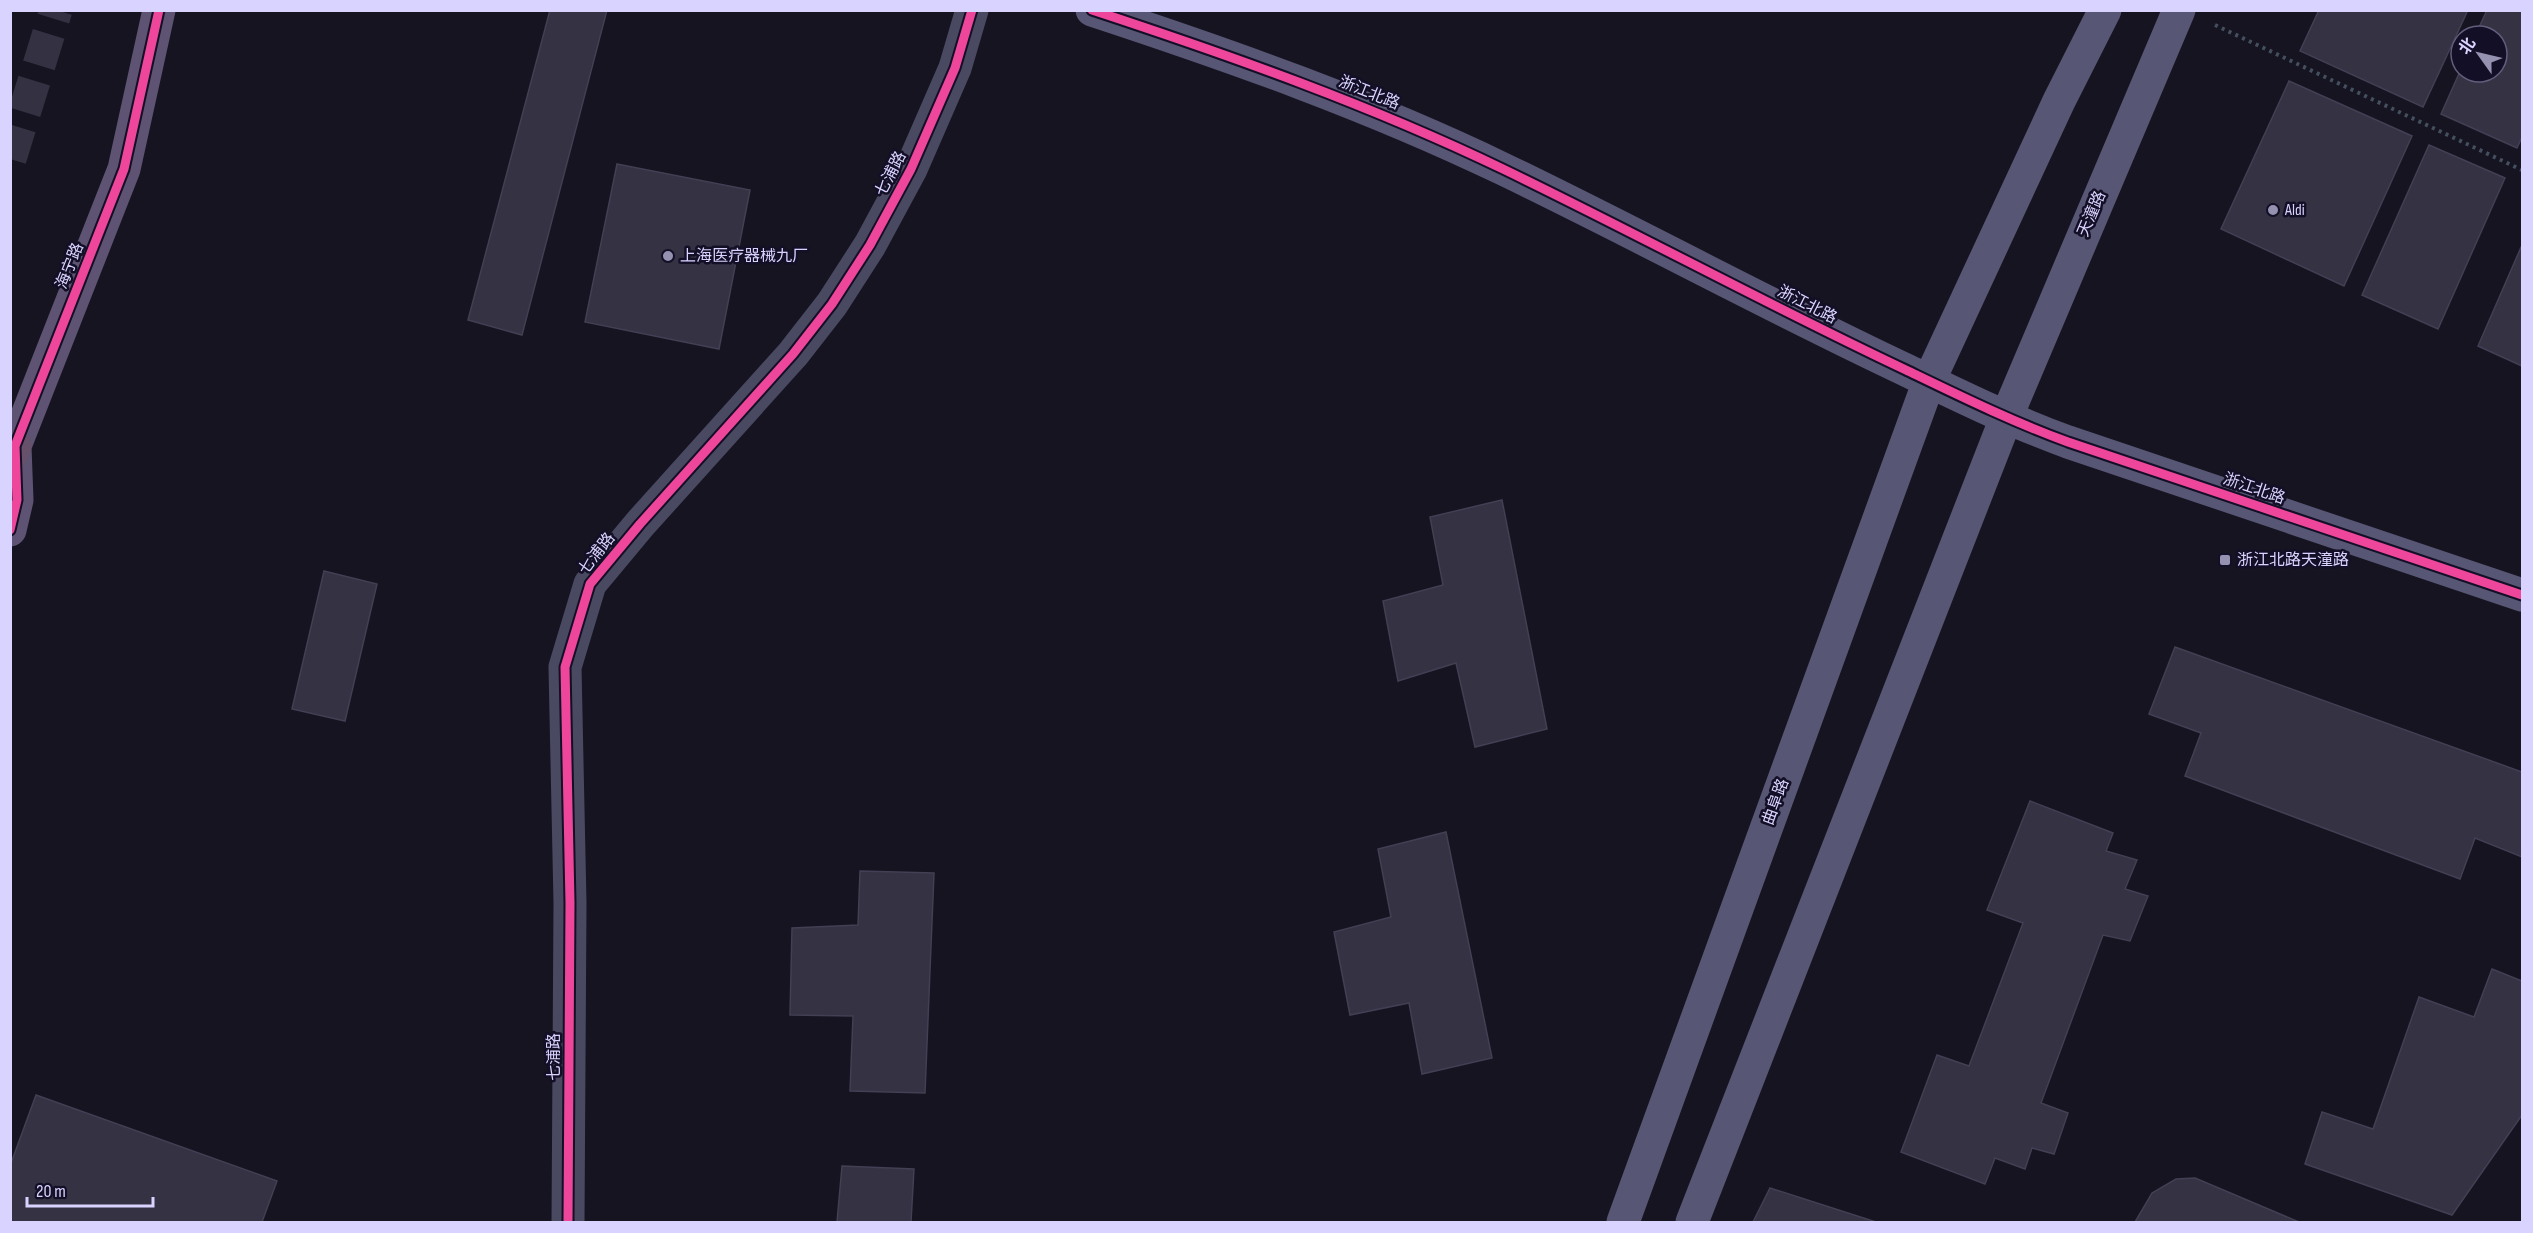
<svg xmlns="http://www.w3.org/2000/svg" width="2533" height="1233" font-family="'Sofia Sans Condensed','Noto Sans SC',sans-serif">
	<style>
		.building { fill: #343243; stroke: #433f54; stroke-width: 1.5 }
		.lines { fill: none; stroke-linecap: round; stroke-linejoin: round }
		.highway-tunnel { stroke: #333142; stroke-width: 33; stroke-dasharray: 33 16; stroke-linecap: butt }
		.path { stroke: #44505f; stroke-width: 4; stroke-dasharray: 3 4.5; stroke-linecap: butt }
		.street { stroke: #4a4962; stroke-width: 33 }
		.secondary { stroke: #575674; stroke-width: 33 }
		.primary { stroke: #5e5373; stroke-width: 33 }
		.highway { stroke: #67516a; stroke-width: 33 }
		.cycleway-casing { stroke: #130f26; stroke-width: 13 }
		.cycleway { stroke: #ed469a; stroke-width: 9 }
		.poi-dot { fill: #9591b1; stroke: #130f26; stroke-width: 2 }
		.labels { text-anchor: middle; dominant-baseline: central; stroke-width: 5; stroke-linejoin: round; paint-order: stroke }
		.street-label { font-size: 16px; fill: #d9d4ff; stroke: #130f26 }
		.poi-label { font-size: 16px; fill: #d9d4ff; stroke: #130f26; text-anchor: start }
	</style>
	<rect width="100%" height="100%" fill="#161421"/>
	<g class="building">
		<path d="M550 10H607L522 335 468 320Z"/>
		<path d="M2319 10H2468L2423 107 2300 51Z"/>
		<path d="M2487 10H2522V137L2517 148 2441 114 2461 69V72H2497V36H2475Z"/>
		<path d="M2289 81 2412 136 2344 286 2221 229Z"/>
		<path d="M2429 145 2505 178 2438 329 2362 295Z"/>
		<path d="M617 164 750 190 719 349 585 322Z"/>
		<path d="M2522 245V366L2478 346Z"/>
		<path d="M1502 500 1547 729 1475 747 1456 663 1398 681 1383 601 1443 585 1430 517Z"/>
		<path d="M324 571 377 584 345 721 292 709Z"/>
		<path d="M2175 647 2522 772V857L2475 838 2460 879 2185 776 2201 733 2149 714Z"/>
		<path d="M2030 801 2113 833 2106 851 2137 860 2125 889 2148 896 2130 941 2103 935 2041 1103 2068 1113 2054 1154 2032 1148 2025 1169 1995 1158 1985 1184 1901 1152 1937 1055 1969 1066 2023 923 1987 910Z"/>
		<path d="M1446 832 1492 1058 1422 1074 1409 1003 1350 1015 1334 932 1391 917 1378 849Z"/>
		<path d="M860 871 934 873 925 1093 850 1091 853 1016 790 1015 792 928 858 925Z"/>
		<path d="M2492 969 2522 981V1115L2452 1215 2305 1164 2322 1112 2373 1129 2419 997 2474 1017Z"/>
		<path d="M36 1095 277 1181 262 1222H10V1166Z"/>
		<path d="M842 1166 914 1169 911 1222H837Z"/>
		<path d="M2195 1178 2299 1222H2135L2152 1193 2176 1179Z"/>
		<path d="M1770 1188 1876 1222H1753Z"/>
	</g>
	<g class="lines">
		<path class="highway-tunnel" d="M10 159 56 10"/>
		<path class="path" d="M2215 25 2522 170"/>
		<path class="street" d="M568 1222 570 903 565 667 590 584 640 524 793 354 832 304 870 245 911 169 955 68 972 10"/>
		<g class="secondary">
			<path d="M1092 10C1232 56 1370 105 1503 169 1638 234 1770 306 1906 370 1960 396 2013 422 2068 442L2522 595"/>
			<path d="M1623 1222 1929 381 2059 101 2105 10"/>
			<path d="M1692 1222 2006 418 2179 10"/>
		</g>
		<path class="primary" d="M10 530 17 500 15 446 124 169 159 10"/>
		<path class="highway" d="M10 456 15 446"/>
		<g class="cycleway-casing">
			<g id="cycleway">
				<path d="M1092 10C1232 56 1370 105 1503 169 1638 234 1770 306 1906 370 1960 396 2013 422 2068 442L2522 595"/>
				<path d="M10 530 17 500 15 446 124 169 159 10"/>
				<path d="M568 1222 570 903 565 667 590 584 640 524 793 354 832 304 870 245 911 169 955 68 972 10"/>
			</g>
		</g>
		<use href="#cycleway" class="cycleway"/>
	</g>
	<g class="poi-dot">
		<circle cx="2273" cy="210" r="6"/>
		<circle cx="668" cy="256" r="6"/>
		<rect x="2219" y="554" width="12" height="12" rx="3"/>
	</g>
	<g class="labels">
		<g class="street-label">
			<text transform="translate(1369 93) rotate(22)">浙江北路</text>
			<text transform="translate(891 174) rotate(-63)">七浦路</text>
			<text transform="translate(2092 214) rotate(-67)">天潼路</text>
			<text transform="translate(70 266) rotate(-68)">海宁路</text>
			<text transform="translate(1807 305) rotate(27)">浙江北路</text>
			<text transform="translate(2254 489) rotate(19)">浙江北路</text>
			<text transform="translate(597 554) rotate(-52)">七浦路</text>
			<text transform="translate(1776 802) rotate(-70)">曲阜路</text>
			<text transform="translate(554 1057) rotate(-90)">七浦路</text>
		</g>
		<g class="poi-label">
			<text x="2285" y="210">Aldi</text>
			<text x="680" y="256">上海医疗器械九厂</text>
			<text x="2237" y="560">浙江北路天潼路</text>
		</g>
	</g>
	<rect width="2533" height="1233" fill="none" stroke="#d9d4ff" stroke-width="24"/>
	<g transform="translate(2479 54) rotate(304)"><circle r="28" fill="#130f26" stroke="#625e7d" stroke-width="1.5"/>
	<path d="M0-4.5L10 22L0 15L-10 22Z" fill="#9591b1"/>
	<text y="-9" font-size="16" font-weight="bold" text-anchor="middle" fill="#d9d4ff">北</text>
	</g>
	<path d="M27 1197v9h126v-9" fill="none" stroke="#d9d4ff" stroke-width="3"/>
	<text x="36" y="1197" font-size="18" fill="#d9d4ff" stroke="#130f26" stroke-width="4.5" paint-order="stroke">20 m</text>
</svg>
